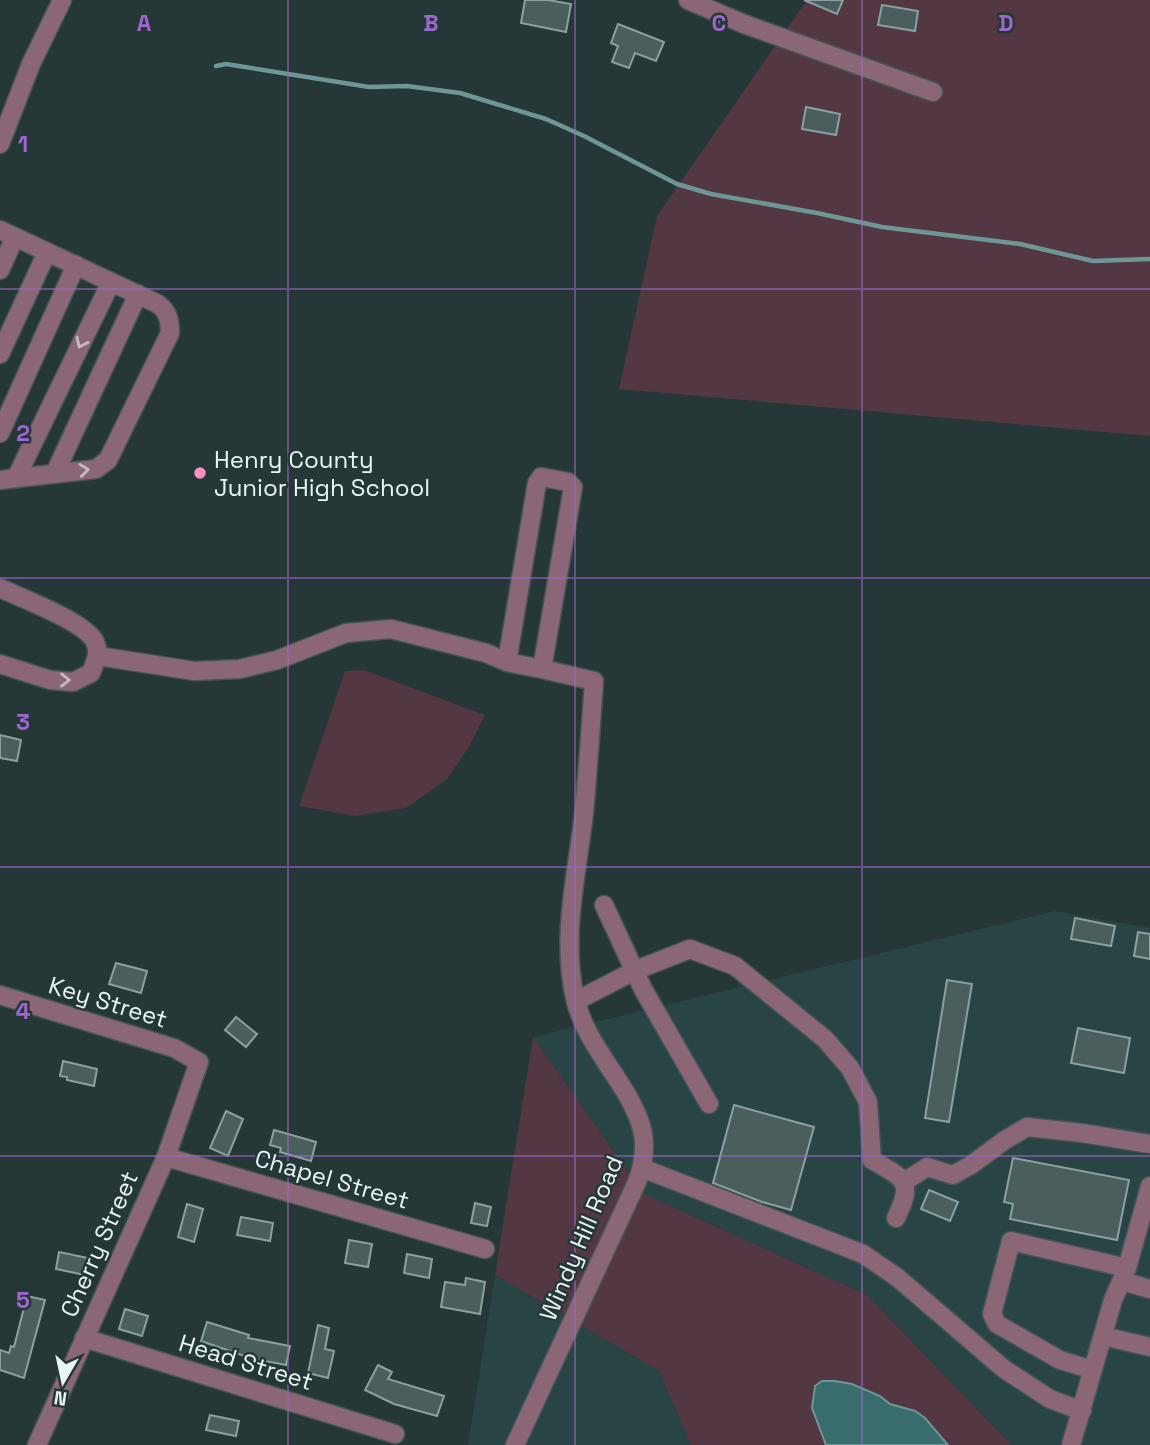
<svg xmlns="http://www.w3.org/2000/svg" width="1150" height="1445" font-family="'Space Grotesk',sans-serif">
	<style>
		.built { fill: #294444 }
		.green { fill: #533843 }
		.water { fill: #396d6d; stroke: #6e9696; stroke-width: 2 }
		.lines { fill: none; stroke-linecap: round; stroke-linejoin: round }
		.stream { stroke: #6e9696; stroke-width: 4.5 }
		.building { fill: #4b5e5e; stroke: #8ba0a0; stroke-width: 2 }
		.minor-casing { stroke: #455; stroke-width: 21 }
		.minor { stroke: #8b6676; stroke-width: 18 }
		.oneway { stroke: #c3bbc2 }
		.grid { fill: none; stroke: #9c68cf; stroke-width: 2; stroke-opacity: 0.55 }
		.poi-dot { fill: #fc8fc1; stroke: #253737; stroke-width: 2.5 }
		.labels { text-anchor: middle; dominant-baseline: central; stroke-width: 5; stroke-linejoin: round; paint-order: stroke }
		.poi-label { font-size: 24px; fill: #e9f4f4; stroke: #253737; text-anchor: start }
		.street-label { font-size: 24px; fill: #e9f4f4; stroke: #253737 }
		.grid-label { font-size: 23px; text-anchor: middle; font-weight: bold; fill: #9c68cf; stroke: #253737; stroke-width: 5; stroke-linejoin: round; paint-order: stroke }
	</style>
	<rect width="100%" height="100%" fill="#253737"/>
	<g class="built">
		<path d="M1055 911 1150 928V1445H1012L867 1295 644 1194 533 1037Z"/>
		<path d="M495 1275 659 1371 691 1445H468Z"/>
	</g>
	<g class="green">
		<path d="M807 0H1150V436L619 389 657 216Z"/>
		<path d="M364 670 485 715 469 747 447 779 406 808 355 816 299 806 345 671Z"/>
		<path d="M533 1037 644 1194 867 1295 1012 1445H691L659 1371 495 1275Z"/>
	</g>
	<path class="water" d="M822 1381H835L852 1384 880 1396 890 1404 915 1411 925 1418 948 1445H826L812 1408 815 1386Z"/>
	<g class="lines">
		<path class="stream" d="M216 66 226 64 369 87 407 86 460 93 546 119 584 136 677 184 711 194 817 213 882 227 1020 244 1093 261 1150 259"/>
	</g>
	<g class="building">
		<path d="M525 0H548L571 4 566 32 521 23Z"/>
		<path d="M804 0H843L837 14Z"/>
		<path d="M882 5 918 11 915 31 878 25Z"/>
		<path d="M618 24 664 42 656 61 635 53 629 68 612 62 618 46 611 43Z"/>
		<path d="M806 107 840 114 836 135 802 129Z"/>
		<path d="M0 735 21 740 17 761 0 758Z"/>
		<path d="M1075 918 1115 926 1111 946 1071 939Z"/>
		<path d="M1138 932 1150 934V959L1134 956Z"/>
		<path d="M116 963 147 971 141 993 109 984Z"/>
		<path d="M947 980 972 984 949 1122 925 1118Z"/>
		<path d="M236 1017 257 1034 246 1047 225 1030Z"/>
		<path d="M1078 1028 1130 1038 1124 1073 1071 1063Z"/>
		<path d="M63 1061 97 1069 94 1086 67 1080V1077L60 1076Z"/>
		<path d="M734 1105 814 1127 791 1210 762 1202 713 1183Z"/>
		<path d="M226 1111 243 1119 228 1156 210 1148Z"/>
		<path d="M274 1130 316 1142 311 1161 280 1152 281 1148 270 1145Z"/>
		<path d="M1013 1158 1129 1180 1117 1240 1010 1219 1013 1204 1004 1202Z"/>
		<path d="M929 1190 958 1202 950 1221 921 1209Z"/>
		<path d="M475 1203 491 1207 487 1226 471 1223Z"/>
		<path d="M187 1204 203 1209 194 1242 178 1237Z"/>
		<path d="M241 1217 273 1223 270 1241 237 1235Z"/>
		<path d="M349 1240 372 1244 368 1267 345 1263Z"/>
		<path d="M59 1252 88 1258 85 1275 56 1269Z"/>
		<path d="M407 1254 432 1259 429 1278 404 1273Z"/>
		<path d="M466 1278 485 1282 480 1314 441 1307 445 1282 465 1285Z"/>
		<path d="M27 1296 45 1300 24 1378 0 1370V1350L9 1353 11 1346 14 1347Z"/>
		<path d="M125 1309 148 1316 142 1336 119 1329Z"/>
		<path d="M207 1322 249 1335 248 1338 290 1346 286 1365 250 1358 201 1341Z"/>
		<path d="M318 1325 329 1328 325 1349 334 1351 328 1378 308 1373Z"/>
		<path d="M378 1365 392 1372 388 1379 444 1396 437 1416 394 1404 365 1390Z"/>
		<path d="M210 1415 239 1421 236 1436 206 1430Z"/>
	</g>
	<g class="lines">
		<g class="minor-casing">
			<g id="minor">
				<path d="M688 0 744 24 933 92"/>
				<path d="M0 144 31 64 62 0"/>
				<path d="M0 230 158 304C168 311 170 321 170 333L108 460 96 469 0 480"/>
				<path d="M0 270 15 237"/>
				<path d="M0 354 47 252"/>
				<path d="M0 433 76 265"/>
				<path d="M55 473 138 294"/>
				<path d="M16 478 111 282"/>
				<path d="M0 588C21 598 86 622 95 642 100 653 95 662 91 673L73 682 50 680 0 664"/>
				<path d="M98 656 194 671 240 669 277 660 346 633 391 629 486 653 507 662"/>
				<path d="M604 905 643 989 709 1104"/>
				<path d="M0 995 174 1048 199 1062 166 1157 37 1445"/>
				<path d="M576 1001 636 970 690 949 735 966 825 1039 850 1068 868 1102 872 1160C905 1179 914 1181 896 1218"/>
				<path d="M166 1157 485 1249"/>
				<path d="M642 1168 863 1254 898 1278 1004 1369 1050 1399 1082 1411"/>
				<path d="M904 1182 927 1167 953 1175 971 1165 1005 1140 1027 1127 1082 1133 1150 1144"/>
				<path d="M1122 1281 1150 1289"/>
				<path d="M1103 1336 1150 1347"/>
				<path d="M84 1338 395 1434"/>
				<path d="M1093 1370 1060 1360 997 1324 992 1314 1011 1241 1127 1268"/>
				<path d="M515 1445 637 1182C643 1166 646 1146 642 1129 630 1084 586 1048 575 998 561 936 577 874 584 813 588 769 591 725 594 681L542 669 573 487 568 482 541 477 537 483 507 662 542 669"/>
				<path d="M1071 1445 1113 1300 1127 1268 1150 1186"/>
			</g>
		</g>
		<use href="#minor" class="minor"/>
	</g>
	<defs><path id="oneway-chevron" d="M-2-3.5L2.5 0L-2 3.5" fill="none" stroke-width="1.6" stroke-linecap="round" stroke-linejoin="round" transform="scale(1.75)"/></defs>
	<g class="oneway">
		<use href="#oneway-chevron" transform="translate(81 343) rotate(116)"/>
		<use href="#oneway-chevron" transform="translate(84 470) rotate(-7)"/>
		<use href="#oneway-chevron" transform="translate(65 680)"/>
	</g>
	<path class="grid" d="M288 0V1445M575 0V1445M862 0V1445M0 289H1150M0 578H1150M0 867H1150M0 1156H1150"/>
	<circle class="poi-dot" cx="200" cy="473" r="7"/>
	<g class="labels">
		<g class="poi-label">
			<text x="214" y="459">Henry County<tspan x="214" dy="28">Junior High School</tspan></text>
		</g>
		<g class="street-label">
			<text transform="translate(108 1002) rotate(17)">Key Street</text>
			<text transform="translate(332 1179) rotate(16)">Chapel Street</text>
			<text transform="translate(581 1238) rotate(-67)">Windy Hill Road</text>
			<text transform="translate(99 1244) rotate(-66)">Cherry Street</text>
			<text transform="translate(246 1362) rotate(17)">Head Street</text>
		</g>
	</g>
	<g class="grid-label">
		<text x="144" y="31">A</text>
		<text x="431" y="31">B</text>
		<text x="719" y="31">C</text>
		<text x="1006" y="31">D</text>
		<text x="23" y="152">1</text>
		<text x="23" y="441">2</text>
		<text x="23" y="730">3</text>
		<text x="23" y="1019">4</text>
		<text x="23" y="1308">5</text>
	</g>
	<g transform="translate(63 1382) rotate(189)" stroke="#253737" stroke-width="5" paint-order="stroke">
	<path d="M0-5L12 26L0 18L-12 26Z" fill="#e9f4f4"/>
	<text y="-10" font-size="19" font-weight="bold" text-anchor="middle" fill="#e9f4f4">N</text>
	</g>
</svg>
